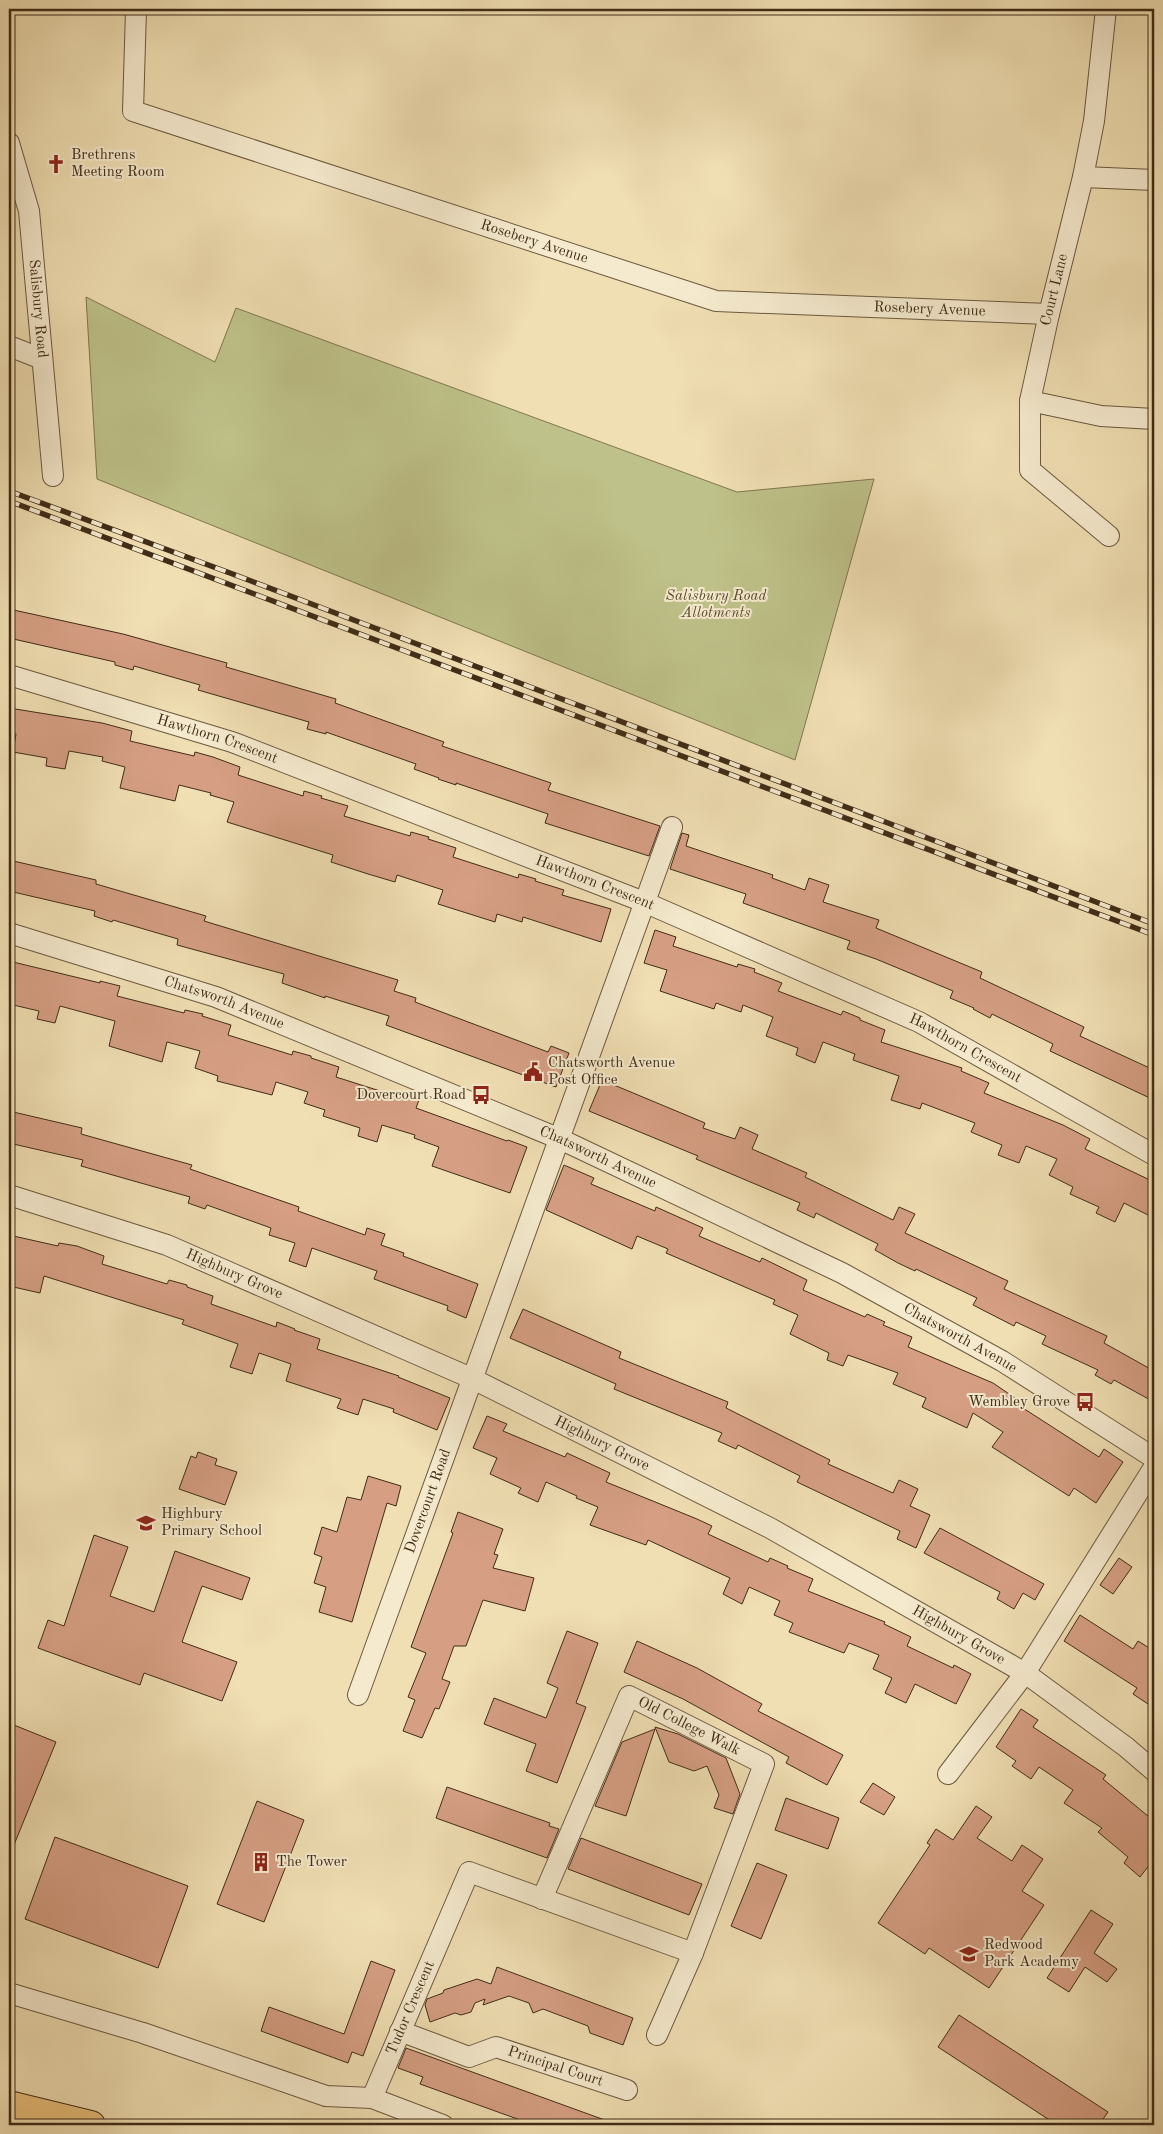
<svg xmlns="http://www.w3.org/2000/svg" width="1163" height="2134" font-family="'Old Standard TT',serif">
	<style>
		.green { fill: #bec189; stroke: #7f7650 }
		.building { fill: #d69f84; stroke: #402c17 }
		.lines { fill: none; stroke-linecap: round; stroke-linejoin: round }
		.minor-casing { stroke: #6c593e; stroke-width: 22 }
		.trunk-casing { stroke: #402c17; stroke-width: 30 }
		.minor { stroke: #f5eace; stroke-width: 20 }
		.trunk { stroke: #e8c07a; stroke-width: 28 }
		.rail-casing { stroke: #402c17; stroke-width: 5.5 }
		.rail { stroke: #f5eace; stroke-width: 4; stroke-dasharray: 11; stroke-linecap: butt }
		.labels { text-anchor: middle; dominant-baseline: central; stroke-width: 4; stroke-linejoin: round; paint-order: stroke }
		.poi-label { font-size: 15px; fill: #402c17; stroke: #f5eace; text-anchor: start }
		.street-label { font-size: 15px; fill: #402c17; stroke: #f5eace }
		.park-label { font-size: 15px; font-style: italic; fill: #594a2e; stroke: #f5eace }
	</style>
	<rect width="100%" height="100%" fill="#f0dfb3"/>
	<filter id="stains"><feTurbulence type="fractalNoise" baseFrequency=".004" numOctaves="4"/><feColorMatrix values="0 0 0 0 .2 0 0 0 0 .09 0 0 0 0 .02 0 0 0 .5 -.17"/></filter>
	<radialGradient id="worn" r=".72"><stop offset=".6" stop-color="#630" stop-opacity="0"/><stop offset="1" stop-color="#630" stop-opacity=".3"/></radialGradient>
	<path class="green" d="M86 297 215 362 236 308 737 492 874 479 795 760 97 479Z"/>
	<g class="building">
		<path d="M9 609 123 634 227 663 226 667 336 699 335 703 444 742 442 746 551 783 548 790 660 826 649 856 545 823 548 814 456 783V785L438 779 439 778 414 769 416 764 326 732V734L307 729 309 722 198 690 200 685 134 666 133 670 115 665V662L9 638Z"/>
		<path d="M9 708 102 723 132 731 130 741 194 756 195 752 213 757 240 767 238 775 303 796 304 791 322 796 321 798 348 806 344 816 410 836 411 832 429 837 428 839 456 848 453 857 518 878 519 874 536 879 535 881 564 890 562 895 611 909 601 942 523 917 522 922 497 914 495 922 438 904 443 890 397 875 395 882 368 874 331 862 333 855 227 822 234 802 210 795 211 793 179 785 175 801 120 788 125 767 102 761 103 757 69 751 65 769 46 766 47 758 13 752 16 734 9 733Z"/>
		<path d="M682 833 689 835 686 846 773 875 772 878 805 890 809 878 829 885 823 902 879 920 876 928 982 972 980 978 1084 1027 1080 1036 1154 1070V1100L1050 1051 1053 1044 992 1014 990 1018 973 1009 974 1008 950 998 953 991 876 959 847 949 850 941 743 903 746 894 670 869Z"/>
		<path d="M9 860 96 880V884L206 916 204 921 398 980 394 991 416 998 415 1002 548 1052 551 1046 569 1053 556 1087 386 1025 389 1016 325 996V998L282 983 284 974 177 945 178 939 113 920 112 922 94 916 95 911 9 891Z"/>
		<path d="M655 930 676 937 673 946 737 967 738 964 755 969 754 972 782 983 778 991 841 1015 843 1011 860 1018V1020L885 1030 881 1042 962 1068 961 1071 989 1083 984 1093 1063 1125 1090 1139 1085 1149 1154 1182V1218L1124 1203 1115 1222 1096 1213 1099 1207 1070 1194 1073 1187 1049 1175 1057 1159 1026 1146 1019 1163 998 1155 1002 1145 971 1132 975 1123 922 1103 920 1109 891 1100 899 1076 853 1060 855 1054 823 1042 815 1063 796 1055 798 1048 766 1036 773 1017 743 1005 741 1012 716 1003 714 1009 660 991 667 970 644 963Z"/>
		<path d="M9 961 100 983V981L120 986 117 996 184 1013 185 1010 203 1014 202 1016 231 1025 228 1035 292 1055 293 1051 311 1056V1058L339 1067 336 1077 399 1097 400 1094 419 1100 416 1108 507 1141 508 1140 527 1147 510 1193 432 1166 439 1147 414 1138 415 1135 382 1125 377 1142 358 1136 360 1128 323 1116 325 1110 304 1103 308 1092 276 1082 272 1095 217 1081 218 1076 195 1068 200 1051 167 1042 162 1062 109 1046 115 1021 60 1006 55 1023 37 1019 39 1011 9 1004Z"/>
		<path d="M602 1080 705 1123 703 1128 726 1136 735 1139 740 1127 758 1135 752 1149 807 1173 805 1177 893 1220 899 1207 915 1214 905 1233 1008 1281 1004 1289 1107 1336 1104 1343 1154 1371V1402L1114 1380 1111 1384 1095 1375 1098 1370 1042 1344 1046 1336 1016 1322 1014 1326 973 1305 977 1298 916 1269 915 1271 898 1263 875 1250 878 1244 816 1213 814 1218 797 1210 800 1203 696 1159 698 1156 589 1111Z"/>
		<path d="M9 1111 82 1128 81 1134 192 1165 190 1169 299 1207 298 1211 365 1235 367 1228 385 1234 381 1245 404 1253 403 1256 478 1284 466 1318 447 1310 448 1306 374 1279 377 1271 312 1248 306 1267 289 1261 295 1243 269 1235 271 1228 207 1205 205 1209 188 1203 190 1197 81 1166 83 1160 9 1143Z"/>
		<path d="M564 1165 594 1178 591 1184 655 1211 656 1207 703 1228 699 1236 760 1262 762 1258 807 1280 803 1290 865 1317 867 1314 885 1322 883 1325 912 1337 908 1347 993 1383 1015 1398 1012 1401 1099 1457 1104 1449 1123 1462 1096 1503 1074 1488 1069 1496 992 1447 1003 1432 973 1413 967 1428 922 1407 926 1398 893 1384 898 1373 848 1355 843 1366 827 1360 829 1353 790 1334 798 1315 773 1304 775 1300 666 1253 668 1249 637 1236 632 1249 546 1210Z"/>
		<path d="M9 1235 58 1246 59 1243 77 1246 104 1256 102 1264 167 1284 169 1280 187 1285V1287L213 1296 211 1304 276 1327 277 1322 295 1329 294 1330 320 1339 317 1349 399 1376 398 1377 450 1398 437 1430 393 1412 394 1409 363 1399 358 1415 337 1408 341 1399 286 1381 291 1364 259 1353 252 1374 230 1367 238 1344 182 1324 184 1320 44 1276 40 1293 9 1286Z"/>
		<path d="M523 1309 621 1352 619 1358 728 1402 726 1408 830 1460 828 1464 893 1493 899 1480 918 1489 910 1506 930 1515 916 1548 897 1539 900 1531 797 1482 800 1476 738 1445 736 1449 718 1441 722 1433 614 1389 616 1384 510 1338Z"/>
		<path d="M487 1416 507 1424 503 1431 565 1457 567 1453 610 1473 606 1482 697 1519 712 1526 708 1534 768 1562 770 1558 788 1566 787 1568 813 1579 808 1591 885 1622 884 1624 911 1637 907 1646 953 1668 954 1665 971 1674 956 1704 915 1684 906 1703 885 1693 892 1678 873 1669 879 1655 849 1643 844 1653 789 1632 793 1623 774 1615 780 1601 749 1587 742 1604 723 1594 730 1578 648 1540 646 1545 590 1525 598 1507 576 1498 577 1496 546 1482 538 1502 518 1493 521 1488 490 1474 497 1458 473 1448Z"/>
		<path d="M198 1452 217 1459 215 1465 237 1472 225 1505 179 1489 191 1456 196 1458Z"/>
		<path d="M368 1476 401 1486 396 1506 387 1503 352 1622 319 1612 326 1587 314 1583 322 1557 314 1554 322 1527 337 1532 347 1497 361 1500Z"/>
		<path d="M458 1512 503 1529 494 1554 498 1555 493 1568 534 1578 525 1611 483 1600 466 1646H454L442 1679 450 1682 439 1709 435 1708 422 1738 403 1731 415 1700 408 1697 426 1653 411 1647 453 1533 451 1532Z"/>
		<path d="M940 1528 1044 1584 1035 1600 1023 1593 1014 1609 997 1599 1000 1592 924 1553Z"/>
		<path d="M94 1535 128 1547 110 1596 154 1612 175 1551 250 1578 242 1600 202 1586 182 1642 237 1662 222 1701 144 1673 140 1685 38 1648 48 1620 64 1626Z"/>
		<path d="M1119 1558 1132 1567 1113 1594 1100 1585Z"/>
		<path d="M1080 1615 1133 1649 1138 1641 1154 1651V1708L1133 1694 1137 1688 1064 1641Z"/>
		<path d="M567 1631 598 1643 576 1703 586 1707 557 1783 526 1771 536 1744 484 1724 494 1698 546 1718 558 1688 547 1683Z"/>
		<path d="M637 1641 697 1668 762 1704 758 1711 843 1755 827 1785 786 1763 789 1757 683 1699 624 1672Z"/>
		<path d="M1021 1709 1038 1720 1033 1727 1106 1775 1103 1779 1154 1821V1859L1140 1877 1124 1863 1128 1857 1098 1832 1102 1828 1064 1803 1073 1790 1039 1767 1031 1779 1012 1766 1016 1761 996 1747Z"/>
		<path d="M9 1723 56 1742 9 1857Z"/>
		<path d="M655 1727 678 1734 726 1758 740 1794 733 1814 714 1808 719 1795 707 1766 694 1771 669 1762Z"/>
		<path d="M655 1729 626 1816 595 1806 622 1742Z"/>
		<path d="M873 1783 895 1797 884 1815 860 1802Z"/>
		<path d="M447 1787 550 1823 549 1826 559 1829 547 1858 436 1818Z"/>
		<path d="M786 1798 839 1818 828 1849 775 1830Z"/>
		<path d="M257 1801 304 1820 264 1922 217 1904Z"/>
		<path d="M976 1806 992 1817 977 1838 1012 1861 1022 1845 1043 1859 1022 1891 1044 1905 989 1988 929 1948 925 1954 878 1923 930 1845 927 1843 936 1829 953 1840Z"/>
		<path d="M55 1837 188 1886 158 1968 25 1919Z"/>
		<path d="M581 1838 702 1884 689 1915 568 1869Z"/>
		<path d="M757 1863 787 1875 761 1939 731 1926Z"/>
		<path d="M1091 1910 1113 1924 1094 1953 1117 1969 1107 1982 1085 1967 1069 1992 1047 1978Z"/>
		<path d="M371 1961 395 1970 363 2056 352 2052 348 2063 261 2031 269 2007 344 2034Z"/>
		<path d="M497 1967 633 2018 623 2045 590 2033 588 2026 543 2009 533 2013 529 2003 509 1996 483 2005 485 1999 475 2003 471 2012 461 2015 455 2013 430 2022 425 2005 427 1999 443 1993 444 1990 477 1979 491 1984Z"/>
		<path d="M959 2015 1108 2112 1099 2125H1057L938 2047Z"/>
		<path d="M406 2048 613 2123V2125H534L420 2084 423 2077 398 2068Z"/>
	</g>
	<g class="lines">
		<g class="minor-casing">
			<g id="minor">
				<path id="s1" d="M136 9 133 111 716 301 1049 314"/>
				<path d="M1106 9 1094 121 1083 177 1049 314 1030 401V470L1109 536"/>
				<path id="s2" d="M9 143 29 211 53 476"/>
				<path d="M1083 177 1154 180"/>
				<path d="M9 346 42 359"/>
				<path d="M1030 401 1101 416 1154 419"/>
				<path id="s3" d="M9 675 232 742 644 902 919 1022 1154 1155"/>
				<path id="s4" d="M9 933 216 997 560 1139 842 1273 1002 1361 1154 1458"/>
				<path id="s5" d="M9 1195 167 1245 471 1378 770 1528 1025 1673 1126 1747 1154 1771"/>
				<path id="s6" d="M358 1695 672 827"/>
				<path d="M948 1774 1025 1673 1154 1467"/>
				<path id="s7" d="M542 1899 629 1696 764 1764 693 1953"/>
				<path d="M9 1993 143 2033 326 2096 372 2098 443 2125"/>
				<path id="s8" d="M400 2031 469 2057 496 2047 627 2090"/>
				<path id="s9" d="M372 2098 469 1872 693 1953 657 2035"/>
			</g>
		</g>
		<g class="trunk-casing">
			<path id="trunk" d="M9 2105 91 2125"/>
		</g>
		<use href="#minor" class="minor"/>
		<use href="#trunk" class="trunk"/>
		<g class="rail-casing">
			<g id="rail">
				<path d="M9 491 238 576 1154 924"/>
				<path d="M9 501 1154 935"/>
			</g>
		</g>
		<use href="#rail" class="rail"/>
	</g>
	<defs>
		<g id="church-bare" transform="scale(1.5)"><path d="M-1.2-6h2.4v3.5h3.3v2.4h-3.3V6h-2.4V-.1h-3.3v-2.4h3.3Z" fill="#8f2418" stroke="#f5eace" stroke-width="2.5" paint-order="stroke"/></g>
		<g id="civic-bare" transform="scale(1.5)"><path d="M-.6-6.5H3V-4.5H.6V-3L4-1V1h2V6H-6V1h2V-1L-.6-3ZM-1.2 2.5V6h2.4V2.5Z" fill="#8f2418" stroke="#f5eace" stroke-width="2.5" paint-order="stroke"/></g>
		<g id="bus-bare" transform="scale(1.5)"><path d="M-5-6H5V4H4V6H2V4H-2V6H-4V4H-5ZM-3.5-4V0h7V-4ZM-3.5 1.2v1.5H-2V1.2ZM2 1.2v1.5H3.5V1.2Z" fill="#8f2418" stroke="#f5eace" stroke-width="2.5" paint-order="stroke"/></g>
		<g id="school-bare" transform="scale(1.5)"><path d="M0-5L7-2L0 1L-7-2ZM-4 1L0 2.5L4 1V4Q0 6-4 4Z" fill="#8f2418" stroke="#f5eace" stroke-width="2.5" paint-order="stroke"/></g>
		<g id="building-bare" transform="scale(1.5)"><path d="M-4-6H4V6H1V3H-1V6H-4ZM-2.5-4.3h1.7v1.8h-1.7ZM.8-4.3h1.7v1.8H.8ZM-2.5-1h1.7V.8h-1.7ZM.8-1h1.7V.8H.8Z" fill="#8f2418" stroke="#f5eace" stroke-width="2.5" paint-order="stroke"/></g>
	</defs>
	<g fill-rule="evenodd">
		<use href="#church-bare" x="56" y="164"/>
		<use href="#civic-bare" x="533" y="1072"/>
		<use href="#bus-bare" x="481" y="1095"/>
		<use href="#bus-bare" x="1085" y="1402"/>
		<use href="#school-bare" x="146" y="1523"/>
		<use href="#building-bare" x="261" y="1862"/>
		<use href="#school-bare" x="969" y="1954"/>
	</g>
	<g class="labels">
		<g class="poi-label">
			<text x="71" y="155">Brethrens<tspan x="71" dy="17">Meeting Room</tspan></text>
			<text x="548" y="1063">Chatsworth Avenue<tspan x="548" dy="17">Post Office</tspan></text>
			<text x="466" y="1095" text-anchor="end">Dovercourt Road</text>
			<text x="1070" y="1402" text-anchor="end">Wembley Grove</text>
			<text x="161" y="1514">Highbury<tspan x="161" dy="17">Primary School</tspan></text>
			<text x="276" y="1862">The Tower</text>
			<text x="984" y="1945">Redwood<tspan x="984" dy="17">Park Academy</tspan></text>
		</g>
		<g class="street-label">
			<text stroke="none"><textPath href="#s1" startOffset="524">Rosebery Avenue</textPath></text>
			<text transform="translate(1055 290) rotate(-76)">Court Lane</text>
			<text stroke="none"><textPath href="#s2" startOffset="169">Salisbury Road</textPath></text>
			<text stroke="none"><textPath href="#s1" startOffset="929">Rosebery Avenue</textPath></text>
			<text stroke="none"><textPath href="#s3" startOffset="218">Hawthorn Crescent</textPath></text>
			<text stroke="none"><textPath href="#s3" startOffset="622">Hawthorn Crescent</textPath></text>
			<text stroke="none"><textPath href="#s4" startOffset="226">Chatsworth Avenue</textPath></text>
			<text stroke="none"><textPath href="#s3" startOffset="1028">Hawthorn Crescent</textPath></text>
			<text stroke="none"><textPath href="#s4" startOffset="631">Chatsworth Avenue</textPath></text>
			<text stroke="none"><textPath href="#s5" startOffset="239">Highbury Grove</textPath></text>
			<text stroke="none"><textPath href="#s4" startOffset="1036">Chatsworth Avenue</textPath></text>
			<text stroke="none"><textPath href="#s5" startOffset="644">Highbury Grove</textPath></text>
			<text stroke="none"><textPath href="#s6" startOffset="206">Dovercourt Road</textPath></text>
			<text stroke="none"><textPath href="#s5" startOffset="1049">Highbury Grove</textPath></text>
			<text stroke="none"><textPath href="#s7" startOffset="288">Old College Walk</textPath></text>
			<text stroke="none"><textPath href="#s9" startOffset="98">Tudor Crescent</textPath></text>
			<text stroke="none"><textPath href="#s8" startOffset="165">Principal Court</textPath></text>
		</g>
		<g class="park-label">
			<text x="716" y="596">Salisbury Road<tspan x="716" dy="17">Allotments</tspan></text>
		</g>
	</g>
	<rect width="1163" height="2134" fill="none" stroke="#f0dfb3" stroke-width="30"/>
	<rect x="10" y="10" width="1143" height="2114" fill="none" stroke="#402c17" stroke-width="2.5"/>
	<rect x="15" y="15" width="1133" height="2104" fill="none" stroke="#402c17"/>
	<rect width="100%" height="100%" filter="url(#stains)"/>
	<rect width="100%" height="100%" fill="url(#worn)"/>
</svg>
